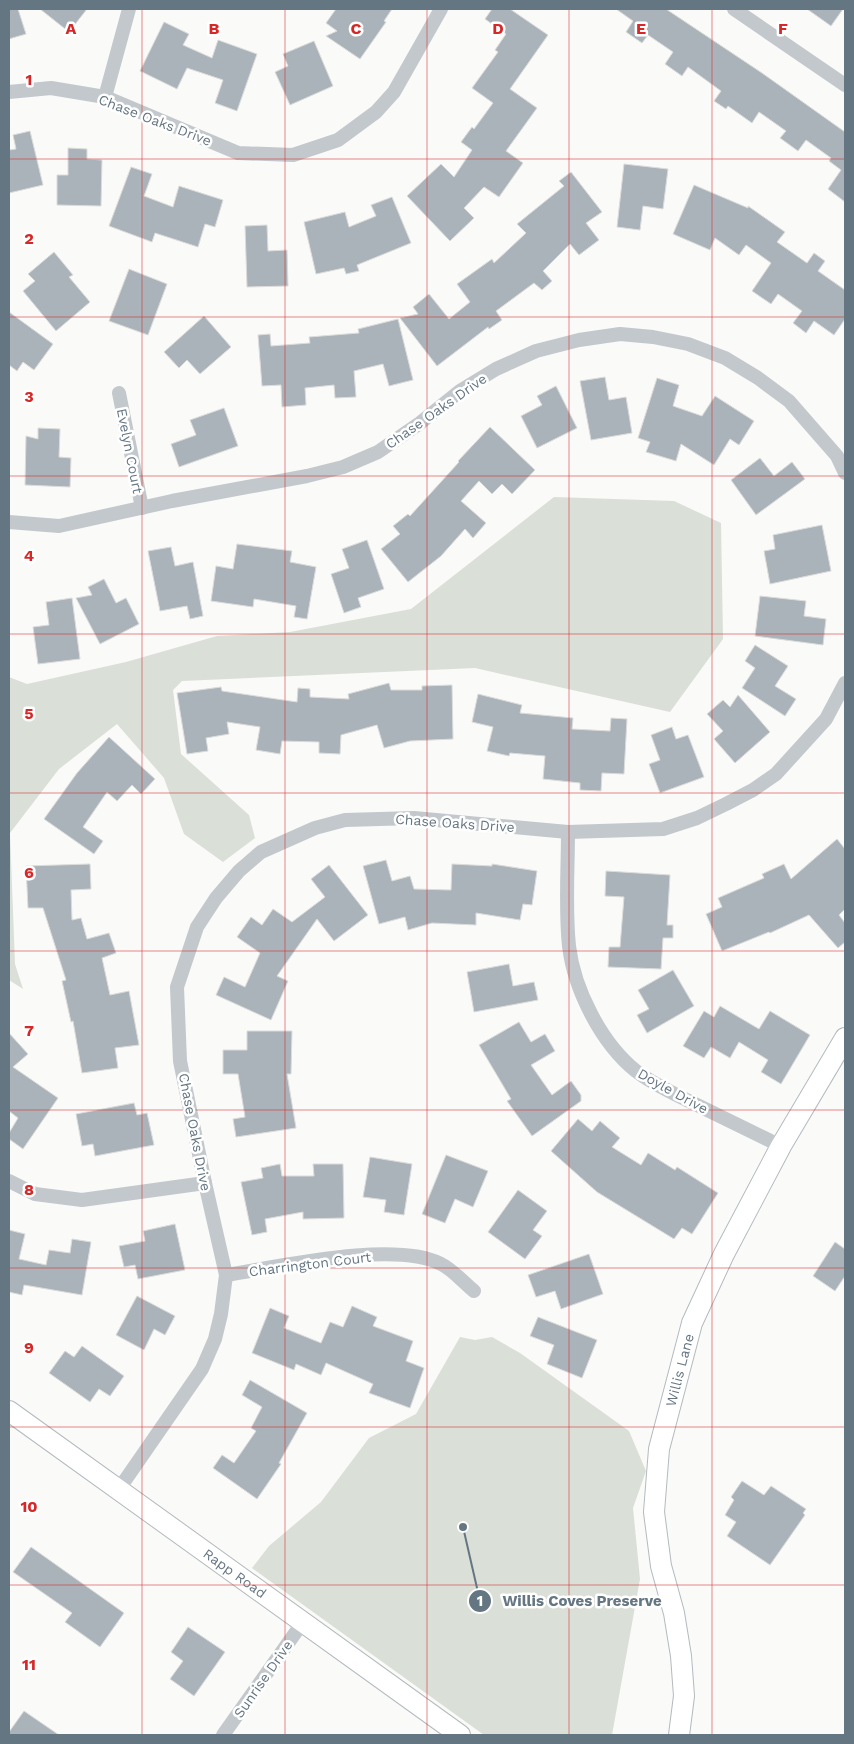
<svg xmlns="http://www.w3.org/2000/svg" width="854" height="1744" font-family="'Work Sans',sans-serif">
	<style>
		.green { fill: #dadfd7 }
		.building { fill: #aab3b9; stroke: #dcdcda }
		.lines { fill: none; stroke-linecap: round; stroke-linejoin: round }
		.secondary-casing { stroke: #b3babf; stroke-width: 22 }
		.street { stroke: #c3c8cc; stroke-width: 14 }
		.secondary { stroke: #fff; stroke-width: 20 }
		.grid { fill: none; stroke: #d62828; stroke-width: 1; stroke-opacity: 0.55 }
		.labels { text-anchor: middle; dominant-baseline: central; stroke-width: 5; stroke-linejoin: round; paint-order: stroke }
		.street-label { font-size: 14px; fill: #657683; stroke: #fff }
		.grid-label { font-size: 16px; text-anchor: middle; font-weight: bold; fill: #d62828; stroke: #fff; stroke-width: 5; stroke-linejoin: round; paint-order: stroke }
		.leader { fill: none; stroke: #657683; stroke-width: 2 }
		.callout-dot { fill: #657683; stroke: #fff; stroke-width: 2 }
		.mark-label { font-size: 15px; text-anchor: middle; font-weight: bold; fill: #fff }
		.callout-label { font-size: 15px; text-anchor: middle; font-weight: bold; fill: #657683; stroke: #fff; stroke-width: 5; stroke-linejoin: round; paint-order: stroke }
	</style>
	<rect width="100%" height="100%" fill="#fafaf8"/>
	<g class="green">
		<path d="M554 497 674 501 721 523 723 639 670 712 475 668 182 681 173 690 181 754 249 815 255 838 223 862 184 834 164 778 117 724 59 769 10 833 15 964 23 989 9 980V677L27 684 126 662 217 636 290 632 411 609Z"/>
		<path d="M460 1337 475 1340 492 1337 520 1353 629 1431 646 1471 633 1508 640 1579 612 1735H484L252 1568 269 1546 321 1502 369 1438 416 1414Z"/>
	</g>
	<g class="building">
		<path d="M9 9H18L26 34 9 39Z"/>
		<path d="M40 9H87L69 32Z"/>
		<path d="M336 9H392L384 21 386 22 360 59 326 36 337 31 326 23Z"/>
		<path d="M492 9H510L548 35 510 89 537 108 506 151 523 163 499 197 484 187 464 208 474 218 450 241 407 196 441 164 454 177 472 150 461 142 472 127 474 129 493 103 472 88 498 52 495 50 506 34 485 19Z"/>
		<path d="M616 9H666L762 73 845 132V202L828 189 841 170 829 161 831 158 806 140 798 151 780 138 786 131 759 112 752 123 728 106 726 109 714 101 721 91 688 67 682 76 665 64 673 52 648 35 642 43 626 32 633 21Z"/>
		<path d="M807 9H843L831 26Z"/>
		<path d="M164 22 189 34 183 45 212 58 218 40 257 54 237 111 215 103 223 80 187 68 177 89 140 71Z"/>
		<path d="M314 41 333 86 290 105 275 72 288 66 283 54Z"/>
		<path d="M30 131 43 185 9 193V150L16 149 13 135Z"/>
		<path d="M68 148 87 149V159L102 160 101 206 57 205V175H68Z"/>
		<path d="M624 164 668 169 663 209 643 206 640 230 617 227Z"/>
		<path d="M131 167 152 174 144 196 173 207 179 186 223 200 215 227 205 224 198 247 155 233 152 242 109 226Z"/>
		<path d="M571 172 602 212 586 223 599 240 579 255 570 244 543 271 552 281 542 290 534 283 496 311 502 320 489 329 488 327 437 366 400 318 418 314 413 307 429 294 449 319 470 302 457 284 492 259 494 263 526 233 517 224 564 186 559 181Z"/>
		<path d="M694 185 748 208V206L785 232 777 242 807 263 814 253 825 261 818 271 845 290V319L834 335 814 321 806 333 793 323 802 311 778 294 771 304 752 291 771 263 746 245 739 255 715 238 710 250 673 234Z"/>
		<path d="M392 197 411 243 357 265 359 271 346 274 344 268 316 274 304 222 345 212 349 227 376 216 371 205Z"/>
		<path d="M267 225 268 251 287 250 288 286 247 287 245 226Z"/>
		<path d="M54 252 73 275 69 277 90 302 56 331 23 291 35 281 28 274Z"/>
		<path d="M129 269 167 284 148 335 109 321Z"/>
		<path d="M9 312 53 344 34 370 23 362 17 371 9 365Z"/>
		<path d="M204 316 231 347 200 374 187 360 179 368 164 352Z"/>
		<path d="M398 319 413 380 389 386 383 364 354 371 356 397 335 398 334 385 305 388 306 405 282 407 281 385 262 386 258 335 270 334 271 346 310 343 309 337 359 333 358 329Z"/>
		<path d="M605 377 609 400 626 397 632 433 591 440 580 381Z"/>
		<path d="M657 378 679 385 673 406 702 416 715 396 754 421 739 445 730 439 714 465 681 444 676 461 646 452 650 442 638 438Z"/>
		<path d="M556 386 577 428 537 448 521 416 542 405 537 396Z"/>
		<path d="M224 408 238 446 179 467 171 444 196 435 190 420Z"/>
		<path d="M490 427 535 470 512 494 502 484 492 494 479 481 461 501 486 523 473 538 465 529 441 556 408 582 381 549 400 534 393 526 408 514 410 516 459 462 458 461Z"/>
		<path d="M38 428 60 429 59 457 71 458 70 487 25 485 26 436 38 439Z"/>
		<path d="M760 458 774 476 792 462 805 479 756 515 731 480Z"/>
		<path d="M822 525 831 571 770 584 764 551 775 549 773 535Z"/>
		<path d="M367 540 384 589 358 598 361 607 344 613 331 574 349 568 342 549Z"/>
		<path d="M237 544 292 551 290 562 316 567 307 619 294 617 296 606 254 599 253 607 211 601 216 566 233 569Z"/>
		<path d="M171 547 175 566 193 562 203 616 190 619 187 606 160 611 148 551Z"/>
		<path d="M104 579 116 603 126 598 139 624 100 644 76 598 92 595 88 587Z"/>
		<path d="M760 596 806 601 804 616 826 619 823 645 755 636Z"/>
		<path d="M72 598 80 659 38 664 33 627 49 625 46 602Z"/>
		<path d="M755 645 788 666 775 686 796 699 785 716 742 688 755 668 745 661Z"/>
		<path d="M389 683 391 690H422V686L452 685 453 739 410 741 384 748 377 725 341 735 340 754 319 753V742L282 741 280 754 256 750 260 727 227 722 229 734 206 738 208 751 187 754 177 693 221 687 222 691 297 702 298 688 310 689V697L349 699 348 694Z"/>
		<path d="M478 694 522 705 520 713 573 718 572 729 610 731 611 718 627 719 624 774 602 773 601 791 580 790V783L543 779 545 756 510 753 509 756 487 751 493 727 472 722Z"/>
		<path d="M738 695 770 732 735 763 714 739 723 731 707 714 723 700 730 707Z"/>
		<path d="M672 727 676 739 688 735 704 777 660 793 649 764 660 760 651 735Z"/>
		<path d="M109 737 155 779 141 794 132 785 117 801 107 792 83 827 103 841 94 854 44 819 77 773Z"/>
		<path d="M837 839 845 849V909L839 915 845 923V942L838 948 809 915 770 933 769 932 722 951 706 914 722 907 718 898 764 878 762 874 784 864 791 879Z"/>
		<path d="M386 860 392 881 410 876 414 889 451 890 452 864 492 866V864L537 871 532 905 523 904 520 920 476 913V925L432 923 408 930 405 917 379 924 363 866Z"/>
		<path d="M90 864 91 889 71 890 72 920 81 918 87 939 109 933 116 953 102 958 110 995 129 991 139 1045 115 1048 118 1068 82 1073 73 1021 71 1022 62 981 66 980 43 908H28L26 866Z"/>
		<path d="M329 865 368 915 334 941 317 919 277 976 288 981 271 1020 216 995 224 977 245 987 260 953 237 937 251 917 262 925 273 909 292 922 325 897 311 879Z"/>
		<path d="M606 871 670 875 667 925H673V938H663L661 969 608 967 609 947H620L624 897 605 896Z"/>
		<path d="M509 964 513 986 534 982 538 1000 474 1012 467 972Z"/>
		<path d="M673 970 694 1006 647 1033 637 1015 649 1009 638 990Z"/>
		<path d="M720 1006 759 1029 770 1011 810 1035 781 1084 761 1072 768 1060 739 1042 730 1058 711 1047 704 1058 683 1046 704 1011 714 1017Z"/>
		<path d="M519 1022 531 1042 545 1034 555 1051 531 1065 552 1095 571 1081 581 1095V1101L532 1136 507 1101 511 1099 479 1045Z"/>
		<path d="M247 1031H292L291 1074H287L296 1128 236 1137 233 1119 245 1117 238 1074H223V1050H247Z"/>
		<path d="M9 1033 28 1054 13 1067 58 1098 23 1149 9 1139V1133L18 1118 9 1111Z"/>
		<path d="M134 1103 137 1115 147 1113 154 1145 95 1156 93 1144 82 1146 76 1114Z"/>
		<path d="M578 1119 592 1131 600 1121 620 1138 612 1147 641 1165 648 1153 675 1170 677 1167 718 1193 692 1234 682 1228 674 1239 597 1192 551 1151Z"/>
		<path d="M446 1155 488 1171 473 1207 455 1199 445 1223 422 1214Z"/>
		<path d="M370 1157 412 1164 404 1215 384 1212 386 1200 363 1197Z"/>
		<path d="M280 1164 282 1176H314L313 1164H343L344 1218 303 1219V1212L265 1219 267 1232 252 1235 241 1182 263 1178 261 1168Z"/>
		<path d="M518 1190 547 1211 533 1230 542 1236 525 1259 488 1232Z"/>
		<path d="M175 1224 185 1270 138 1279 135 1265 124 1267 119 1246 145 1241 143 1231Z"/>
		<path d="M9 1230 25 1234 19 1259 46 1265 49 1250 70 1253 72 1239 91 1242 82 1295 24 1285 22 1295 9 1292Z"/>
		<path d="M835 1242 845 1249V1276L835 1291 813 1276Z"/>
		<path d="M589 1254 603 1294 561 1309 555 1291 536 1297 528 1275Z"/>
		<path d="M137 1296 175 1316 165 1335 154 1329 144 1350 116 1335Z"/>
		<path d="M352 1306 377 1317 373 1326 413 1341 406 1361 424 1368 410 1408 369 1393 373 1384 326 1363 321 1375 296 1364 294 1370 252 1353 270 1308 289 1316 284 1328 321 1343 330 1322 343 1327Z"/>
		<path d="M538 1317 597 1340 582 1378 547 1364 554 1345 530 1336Z"/>
		<path d="M82 1346 124 1376 110 1396 99 1389 90 1402 49 1373 65 1351 74 1357Z"/>
		<path d="M250 1380 307 1413 279 1463 281 1464 257 1499 213 1468 222 1455 234 1463 256 1431 251 1428 262 1407 242 1395Z"/>
		<path d="M742 1481 764 1495 771 1486 806 1509 803 1513 805 1515 770 1565 727 1536 736 1522 725 1515 734 1500 731 1497Z"/>
		<path d="M31 1547 124 1613 100 1647 65 1622 72 1613 13 1572Z"/>
		<path d="M188 1627 225 1652 194 1696 170 1679 183 1661 171 1652Z"/>
		<path d="M24 1711 59 1735H9V1732Z"/>
	</g>
	<g class="lines">
		<g class="secondary-casing">
			<g id="secondary">
				<path id="s1" d="M9 1411 460 1735"/>
				<path id="s2" d="M679 1735 684 1696 681 1656 674 1613 661 1566 654 1512 659 1449 692 1323 724 1254 781 1146 845 1038"/>
			</g>
		</g>
		<g class="street">
			<path d="M734 9 845 85"/>
			<path d="M9 92 51 88 105 97 238 153 293 155 338 140 376 112 394 92 441 9"/>
			<path d="M105 97 129 9"/>
			<path d="M119 393 142 508"/>
			<path d="M9 522 59 526 172 501 307 476 343 467 378 452 420 423 460 391 496 369 536 351 579 340 620 334 653 337 688 344 725 358 758 378 789 401 837 456 845 473"/>
			<path d="M568 832C568 869 565 908 569 946 574 989 601 1043 636 1071 654 1085 675 1094 695 1104 724 1118 752 1132 781 1146"/>
			<path d="M9 1181 35 1194 82 1200 205 1183"/>
			<path d="M226 1275C278 1267 395 1240 441 1264 452 1269 464 1283 474 1291"/>
			<path d="M119 1489 202 1369 215 1339 221 1314 226 1275 205 1183 180 1061 177 987 197 927 216 898 239 871 261 852 315 828 345 820 414 818 568 832 663 829 697 818 726 804 753 790 776 774 826 719 845 683"/>
			<path d="M223 1735 303 1622"/>
		</g>
		<use href="#secondary" class="secondary"/>
	</g>
	<path class="grid" d="M142 9V1735M285 9V1735M427 9V1735M569 9V1735M712 9V1735M9 159H845M9 317H845M9 476H845M9 634H845M9 793H845M9 951H845M9 1110H845M9 1268H845M9 1427H845M9 1585H845"/>
	<g class="labels">
		<g class="street-label">
			<text transform="translate(155 120) rotate(21)">Chase Oaks Drive</text>
			<text transform="translate(436 411) rotate(-35)">Chase Oaks Drive</text>
			<text transform="translate(130 451) rotate(79)">Evelyn Court</text>
			<text transform="translate(455 823) rotate(4)">Chase Oaks Drive</text>
			<text transform="translate(673 1091) rotate(29)">Doyle Drive</text>
			<text transform="translate(195 1132) rotate(79)">Chase Oaks Drive</text>
			<text transform="translate(310 1264) rotate(-7)">Charrington Court</text>
			<text stroke="none"><textPath href="#s2" startOffset="371">Willis Lane</textPath></text>
			<text stroke="none"><textPath href="#s1" startOffset="278">Rapp Road</textPath></text>
			<text transform="translate(263 1679) rotate(-55)">Sunrise Drive</text>
		</g>
	</g>
	<g class="grid-label">
		<text x="71" y="34">A</text>
		<text x="214" y="34">B</text>
		<text x="356" y="34">C</text>
		<text x="498" y="34">D</text>
		<text x="641" y="34">E</text>
		<text x="783" y="34">F</text>
		<text x="29" y="85">1</text>
		<text x="29" y="244">2</text>
		<text x="29" y="402">3</text>
		<text x="29" y="561">4</text>
		<text x="29" y="719">5</text>
		<text x="29" y="878">6</text>
		<text x="29" y="1036">7</text>
		<text x="29" y="1195">8</text>
		<text x="29" y="1353">9</text>
		<text x="29" y="1512">10</text>
		<text x="29" y="1670">11</text>
	</g>
	<path class="leader" d="M463 1527L480 1601"/>
	<g class="callout-dot">
		<circle cx="463" cy="1527" r="5"/>
		<circle cx="480" cy="1601" r="12"/>
	</g>
	<g class="mark-label">
		<text x="480" y="1606">1</text>
	</g>
	<g class="callout-label">
		<text x="582" y="1606">Willis Coves Preserve</text>
	</g>
	<rect width="854" height="1744" fill="none" stroke="#657683" stroke-width="20"/>
</svg>
